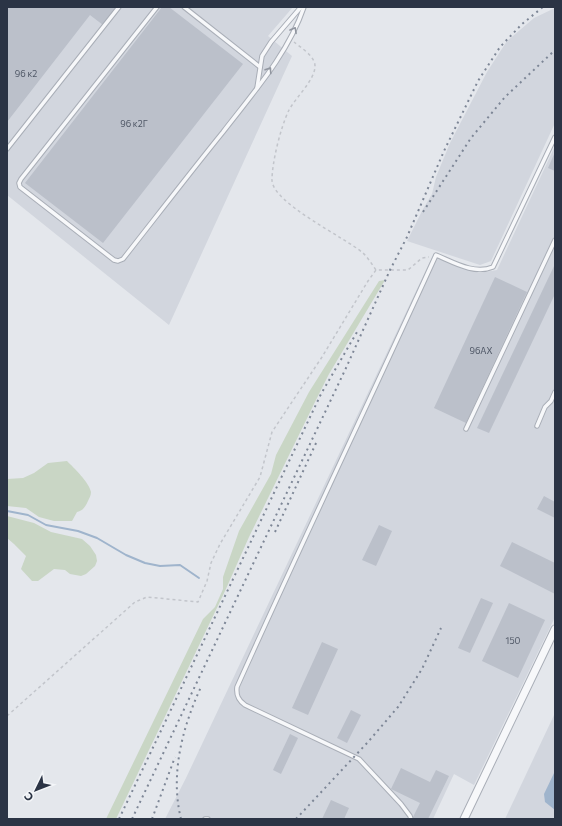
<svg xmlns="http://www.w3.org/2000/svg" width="562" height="826" font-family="Commissioner,sans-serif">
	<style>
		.built { fill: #d2d6de }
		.green { fill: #c9d6c5 }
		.water { fill: #9fb4cc }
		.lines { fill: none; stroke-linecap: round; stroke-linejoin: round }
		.stream { stroke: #9fb4cc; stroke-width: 2 }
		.building { fill: #bbc0ca }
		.service-casing { stroke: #a9aeb7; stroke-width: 5.5 }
		.minor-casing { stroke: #a9aeb7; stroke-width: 9 }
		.path { stroke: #c2c5cb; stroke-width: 1.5; stroke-dasharray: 3 3; stroke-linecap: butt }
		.service { stroke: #f7f8fa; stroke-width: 3.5 }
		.minor { stroke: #f7f8fa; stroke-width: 7 }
		.rail { stroke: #7d8696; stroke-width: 2; stroke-dasharray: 2 4; stroke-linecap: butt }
		.oneway { stroke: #9196a0 }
		.labels { text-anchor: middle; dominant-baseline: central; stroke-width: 3.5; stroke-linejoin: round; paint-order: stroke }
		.number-label { font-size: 9px; fill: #4f5766 }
	</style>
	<rect width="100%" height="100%" fill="#e4e7ec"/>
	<g class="built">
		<path d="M7 7H293L268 36 292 56 169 325 7 195Z"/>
		<path d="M555 8V123L491 261 480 265 407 241 423 209 432 194 436 177 450 143 487 72 507 41 534 18Z"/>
		<path d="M555 146V617L474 785 454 774 433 819H165L186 778 434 253 479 273 497 270Z"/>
		<path d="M555 713V819H505Z"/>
	</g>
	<g class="green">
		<path d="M385 280 329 374 314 404 249 537 225 591 116 819H106L203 619 215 607 223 589V577L239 531 271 474 276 455 309 392 379 281Z"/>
		<path d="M67 461C74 468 89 482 91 492 91 496 89 498 88 501 85 507 84 510 77 512L72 521H54L39 517 26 508 7 506V479L23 478 34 473 48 463Z"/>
		<path d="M7 516 34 523 51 532 82 539 90 546 96 555 97 561 95 566 86 574 81 576 70 574 65 570 54 569 38 581H32L21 569 26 556 14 544 7 538Z"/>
	</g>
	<path class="water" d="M555 771V810L545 802 544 794Z"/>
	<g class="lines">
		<path class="stream" d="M7 511 28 515 46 525 78 531 97 538 126 555 145 563 160 566 180 565 199 578"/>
	</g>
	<g class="building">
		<path d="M7 7H117L103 25 90 15 7 122Z"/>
		<path d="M162 7H169L243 64 103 243 25 183Z"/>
		<path d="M555 152V171L548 168Z"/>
		<path d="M555 264V294L489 433 477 428Z"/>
		<path d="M495 277 527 292 466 423 434 408Z"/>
		<path d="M544 496 555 502V518L537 509Z"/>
		<path d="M379 525 392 531 376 566 362 560Z"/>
		<path d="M512 542 555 563V594L500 566Z"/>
		<path d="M481 598 493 603 470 653 458 648Z"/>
		<path d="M509 603 545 620 518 678 482 661Z"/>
		<path d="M322 642 338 649 308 715 292 708Z"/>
		<path d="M351 710 361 715 347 743 337 738Z"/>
		<path d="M290 734 298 738 281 774 273 770Z"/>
		<path d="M401 768 430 782 436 770 449 776 428 819H412L420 803 391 789Z"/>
		<path d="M331 800 349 808 344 819H322Z"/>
	</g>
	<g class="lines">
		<g class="service-casing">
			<g id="service">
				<path d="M157 7 21 179 19 183 20 187 114 260 118 261 123 259C156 217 189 174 223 132 253 93 288 54 304 7"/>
				<path d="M184 7 260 67"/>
				<path d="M257 88 262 56 271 42 301 7"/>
				<path d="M7 149 119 7"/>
				<path d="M537 426 545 407 551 401 555 392"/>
				<path d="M466 429 555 240"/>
				<path d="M205 819H208"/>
				<path d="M411 819 410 816 401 804 359 759 245 705C238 700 236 695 237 687 302 542 370 400 436 255 453 262 474 275 493 267L555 137"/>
			</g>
		</g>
		<g class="minor-casing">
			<path id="minor" d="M464 819 555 629"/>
		</g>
		<g class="path">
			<path d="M294 42C300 47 315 56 315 66 315 80 296 97 289 110 281 126 272 162 272 180 272 203 346 238 363 253 368 258 372 264 376 270"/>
			<path d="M7 716 135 602 147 597 198 602 207 581 211 563 220 544 260 477 272 432 322 357 368 281 376 270H408L422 258 429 257"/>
		</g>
		<use href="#service" class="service"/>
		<use href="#minor" class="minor"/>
		<g class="rail">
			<path d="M423 212 471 138 505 97 555 50"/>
			<path d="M275 532 317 441"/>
			<path d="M119 819 321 394 357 332"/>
			<path d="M132 819 346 368 390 270 407 237 444 151 478 81 500 47 522 24 543 7"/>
			<path d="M152 819 175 757"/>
			<path d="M181 819C170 775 182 728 201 687"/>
			<path d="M296 819 368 742 398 707 422 669 441 628"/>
		</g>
	</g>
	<defs><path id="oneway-chevron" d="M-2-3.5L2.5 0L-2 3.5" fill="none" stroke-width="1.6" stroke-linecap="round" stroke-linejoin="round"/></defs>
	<g class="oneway">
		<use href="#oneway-chevron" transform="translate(294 30) rotate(-61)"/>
		<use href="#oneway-chevron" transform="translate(269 70) rotate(-56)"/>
	</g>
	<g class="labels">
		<g class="number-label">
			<text x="26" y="73">96 к2</text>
			<text x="134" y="123">96 к2Г</text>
			<text x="481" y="350">96АХ</text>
			<text x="513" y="640">150</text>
		</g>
	</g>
	<rect width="562" height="826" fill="none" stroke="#2b3445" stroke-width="16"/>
	<g transform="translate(36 790) rotate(227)" stroke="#f4f6f9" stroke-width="3" paint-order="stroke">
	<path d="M0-3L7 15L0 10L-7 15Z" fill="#2b3445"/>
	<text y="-6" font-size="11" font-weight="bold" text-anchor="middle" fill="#2b3445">С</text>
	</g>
</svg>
